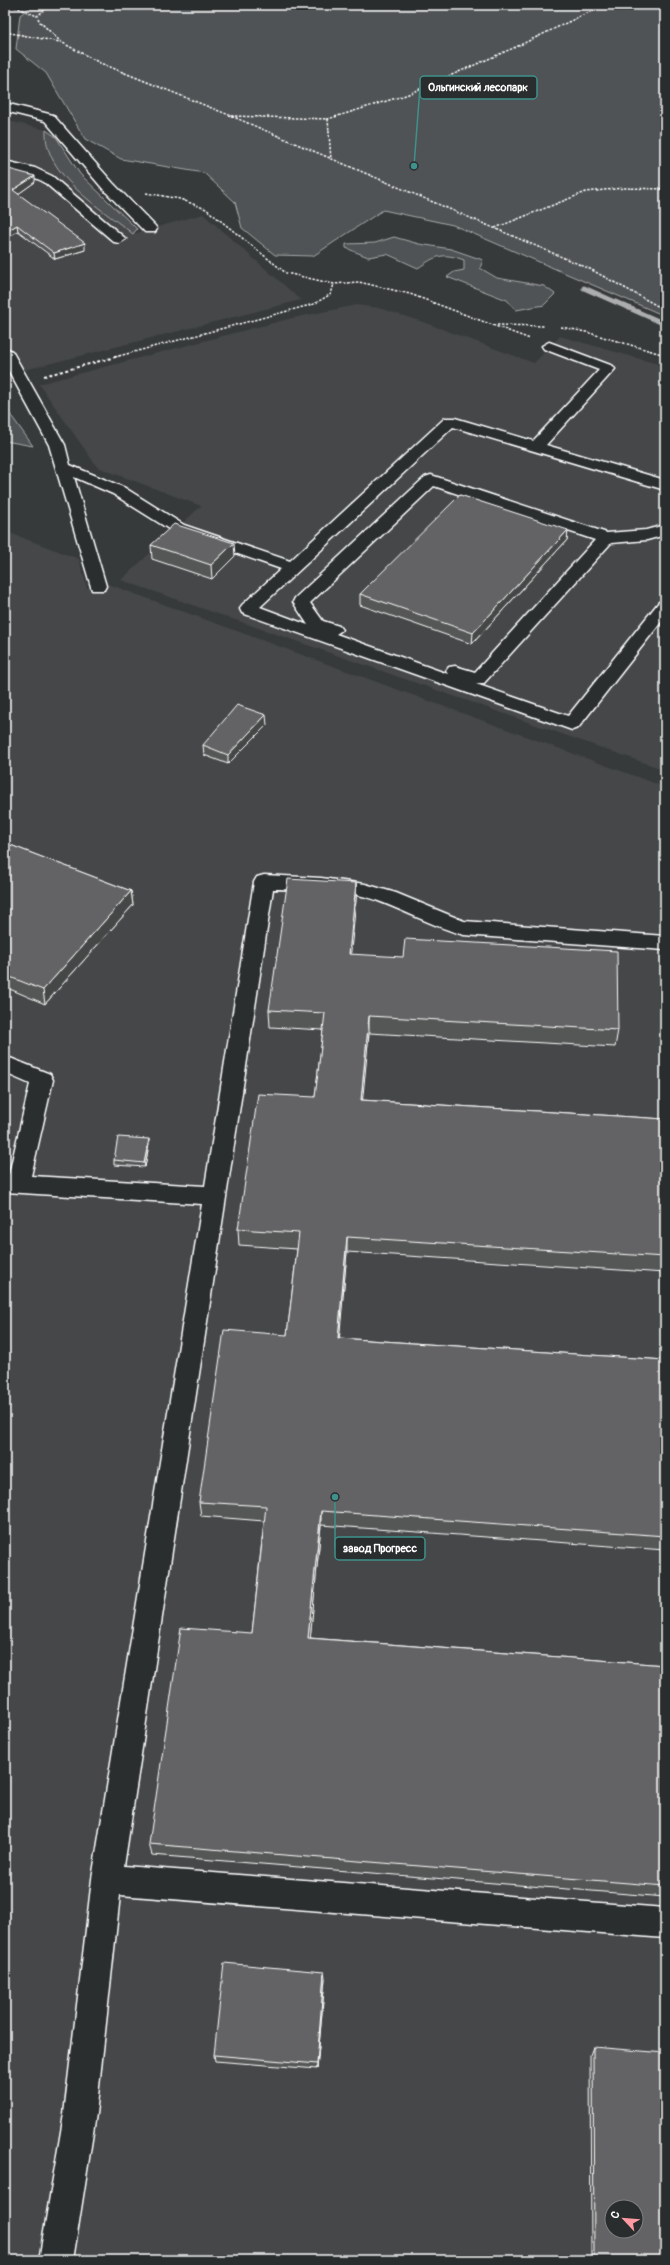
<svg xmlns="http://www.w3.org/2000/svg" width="670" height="2265" font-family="Pangolin,sans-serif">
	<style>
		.built { fill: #444748; fill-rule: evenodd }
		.green { fill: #505354; stroke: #a8a9aa }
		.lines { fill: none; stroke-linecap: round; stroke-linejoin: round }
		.stream { stroke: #adaeaf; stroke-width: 5 }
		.minor-casing { stroke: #fff; stroke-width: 3 }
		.path-far1 { stroke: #fff; stroke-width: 1.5; stroke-dasharray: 2.5 1.5; stroke-linecap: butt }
		.path { stroke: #fff; stroke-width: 2; stroke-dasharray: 3 2.5; stroke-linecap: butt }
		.minor { fill: #2a2d2e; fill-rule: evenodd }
		.wall { fill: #555657; stroke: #fff }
		.shaded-wall { fill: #454647; stroke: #fff }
		.building { fill: #636465; stroke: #fff; fill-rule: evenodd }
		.leader { fill: none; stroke: #3f918b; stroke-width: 1.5 }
		.callout-dot { fill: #3f918b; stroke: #2a2d2e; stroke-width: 1.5 }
		.callout { fill: #2a2d2e; stroke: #3f918b; stroke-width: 1.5 }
		.callout-label { font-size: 11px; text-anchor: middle; font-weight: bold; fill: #fff }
	</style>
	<rect width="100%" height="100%" fill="#373a3b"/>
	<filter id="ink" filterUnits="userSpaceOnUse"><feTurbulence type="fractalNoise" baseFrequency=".025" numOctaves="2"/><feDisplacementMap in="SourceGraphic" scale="8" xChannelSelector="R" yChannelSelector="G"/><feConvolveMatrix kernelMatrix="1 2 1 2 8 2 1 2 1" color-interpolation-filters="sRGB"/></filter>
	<g filter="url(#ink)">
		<g class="built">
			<path d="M5 120 46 130 45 137 133 234 203 214 301 300 5 375Z"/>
			<path d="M357 305 379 308 423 322 534 363 560 336 665 366V770L121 580 201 506 97 467 39 384 292 318Z"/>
			<path d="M5 531 79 559 87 588 108 584 665 787V2260H5ZM612 2207H636V2231H612Z"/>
		</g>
		<g class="green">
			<path d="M33 5H665V316L453 225 383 210 313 256 275 255 242 228 235 202 204 173 121 159 85 139 46 73 16 49 20 15Z"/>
			<path d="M46 130 56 137 80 174 137 229 133 234C101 208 43 175 46 130Z"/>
			<path d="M394 237 419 244 451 249 483 260 480 268 497 278 544 286 555 294 544 305 516 310 507 300 447 277 454 272 464 270V260C442 252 436 256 418 268L387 254 368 257 346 248V244L375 243Z"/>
			<path d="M5 407 33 446 5 441Z"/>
		</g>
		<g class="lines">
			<path class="stream" d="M584 288 665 324"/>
			<g class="minor-casing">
				<g id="minor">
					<path d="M5 103 53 115 113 183 155 226 157 229 155 232H145L103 189 45 121 5 111Z"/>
					<path d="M5 161 35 168 52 176 126 239 119 243 114 242 44 182 27 174 5 169Z"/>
					<path d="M549 342 613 366 615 369 546 445 665 480V490L453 427 260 607 308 625 293 602 295 598 425 477 431 475 607 533 646 530 665 525V535L647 540 611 543 484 683 476 684 568 716 659 602 665 601V617L578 728 572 730 242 613 240 609 242 605 281 569 172 531 113 494 74 477 106 586 104 590H92L49 445 5 364V347L12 351 65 445 70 465 125 488 184 525 290 561 445 418H455L533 441 599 370 544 349 542 346ZM434 486 595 540 475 672 455 666 449 667 446 671 448 674 336 634 342 630 339 626 323 621 310 603Z"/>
					<path d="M264 875 321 878 365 884 396 893 464 921 665 936V950L464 935C432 926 404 910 373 899 342 889 305 890 273 889L124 1866 665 1908V1938L120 1895 96 2114 73 2260H39L64 2114 92 1879 202 1204 5 1192V1174H9L30 1084 5 1073V1056L50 1074 53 1080 31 1176 205 1186 254 882 257 877Z"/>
				</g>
			</g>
			<g class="path-far1">
				<path d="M11 5 37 16"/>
				<path d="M51 5 37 16 40 22 61 42 100 63 229 115 590 269 665 310"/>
				<path d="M5 32 60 42"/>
				<path d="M231 116 328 119 406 95 518 46 604 5"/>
				<path d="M328 119 331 160"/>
				<path d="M146 193 180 199 206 209 286 273 334 284 359 282 410 294 530 339"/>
				<path d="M495 228 586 192 624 188 665 189"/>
				<path d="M497 325 544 326"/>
				<path d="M561 327 586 332 665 355"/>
				<path d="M115 357 314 304 331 294 334 284"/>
			</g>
			<path class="path" d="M44 376 119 356"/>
			<use href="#minor" class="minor"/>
		</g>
		<g class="wall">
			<path d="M5 168 35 182 18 194 85 250 55 259 18 231Z"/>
			<path d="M568 530 567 540 472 644 360 605V594Z"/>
			<path d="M151 545 235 556 212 579 152 559Z"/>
			<path d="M267 725 228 764 204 755 203 745Z"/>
			<path d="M5 843 131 891 133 905 45 1004 5 987Z"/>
			<path d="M356 883V900L350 954 618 1030 615 1047 369 1033 362 1100 665 1119V1273L347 1252 339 1338 665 1360V1550L321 1525 310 1638 665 1665V1897L152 1855 149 1844 252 1633 264 1521 201 1516 199 1502 287 1335 297 1249 239 1245 238 1229 315 1097 323 1030 270 1027 269 1010Z"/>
			<path d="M149 1144 145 1167 114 1165V1160Z"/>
			<path d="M325 1978 317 2069 215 2061 214 2055Z"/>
			<path d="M593 2047 665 2260H591L590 2055Z"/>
		</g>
		<g class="shaded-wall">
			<path d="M35 176V182L14 197 13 190Z"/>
			<path d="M17 225 18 231 5 239V232Z"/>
			<path d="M85 243V250L55 259 54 253Z"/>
			<path d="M568 530 567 540 472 644 473 633Z"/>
			<path d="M234 543 235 556 212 579 211 565Z"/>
			<path d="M266 715 267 725 228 764V755Z"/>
			<path d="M356 883V900L349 971V954Z"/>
			<path d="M131 891 133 905 45 1004 43 990Z"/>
			<path d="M369 1016V1033L361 1116V1100Z"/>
			<path d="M149 1139V1144L145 1167 144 1163Z"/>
			<path d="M347 1237V1252L338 1354V1338Z"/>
			<path d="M321 1511V1525L309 1651 308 1638Z"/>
			<path d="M324 1972 325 1978 317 2069V2064Z"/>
		</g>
		<g class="building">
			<path d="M5 168 35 176 13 190 85 243 54 253 17 225 5 232Z"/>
			<path d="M460 495 568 530 473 633 360 594Z"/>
			<path d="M174 524 234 543 211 565 151 545Z"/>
			<path d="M237 705 266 715 228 755 203 745Z"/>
			<path d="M5 843 131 891 43 990 5 975Z"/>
			<path d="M288 879 356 883 349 954 403 957 405 939 617 951 618 1030 369 1016 361 1100 665 1119V1257L347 1237 338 1338 665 1360V1536L321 1511 308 1638 665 1665V1886L149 1844 181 1628 252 1633 266 1506 199 1502 224 1330 287 1335 299 1233 238 1229 258 1094 315 1097 325 1013 269 1010Z"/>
			<path d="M118 1137 149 1139 144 1163 114 1160Z"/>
			<path d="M224 1963 324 1972 317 2064 214 2055Z"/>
			<path d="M593 2047 665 2053V2260H594ZM612 2207H636V2231H612Z"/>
		</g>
	</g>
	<path class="leader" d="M414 166L420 87M335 1497L335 1548"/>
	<g class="callout-dot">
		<circle cx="414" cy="166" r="4"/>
		<circle cx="335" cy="1497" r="4"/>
	</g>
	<g class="callout">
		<rect x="420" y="76" width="117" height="23" rx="4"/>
		<rect x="335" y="1537" width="90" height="23" rx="4"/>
	</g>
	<g class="callout-label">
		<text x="478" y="91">Ольгинский лесопарк</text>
		<text x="380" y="1552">завод Прогресс</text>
	</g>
	<rect width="670" height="2265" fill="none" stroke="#2a2d2e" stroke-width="20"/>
	<rect x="10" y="10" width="650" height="2245" fill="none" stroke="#fff" stroke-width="1.5" filter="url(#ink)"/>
	<g transform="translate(624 2219) rotate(296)"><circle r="19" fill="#2a2d2e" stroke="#7f8182"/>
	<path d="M0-3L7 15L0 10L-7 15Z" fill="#ff9aa2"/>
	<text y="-6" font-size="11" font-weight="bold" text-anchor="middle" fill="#ffffff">С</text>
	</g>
</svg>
